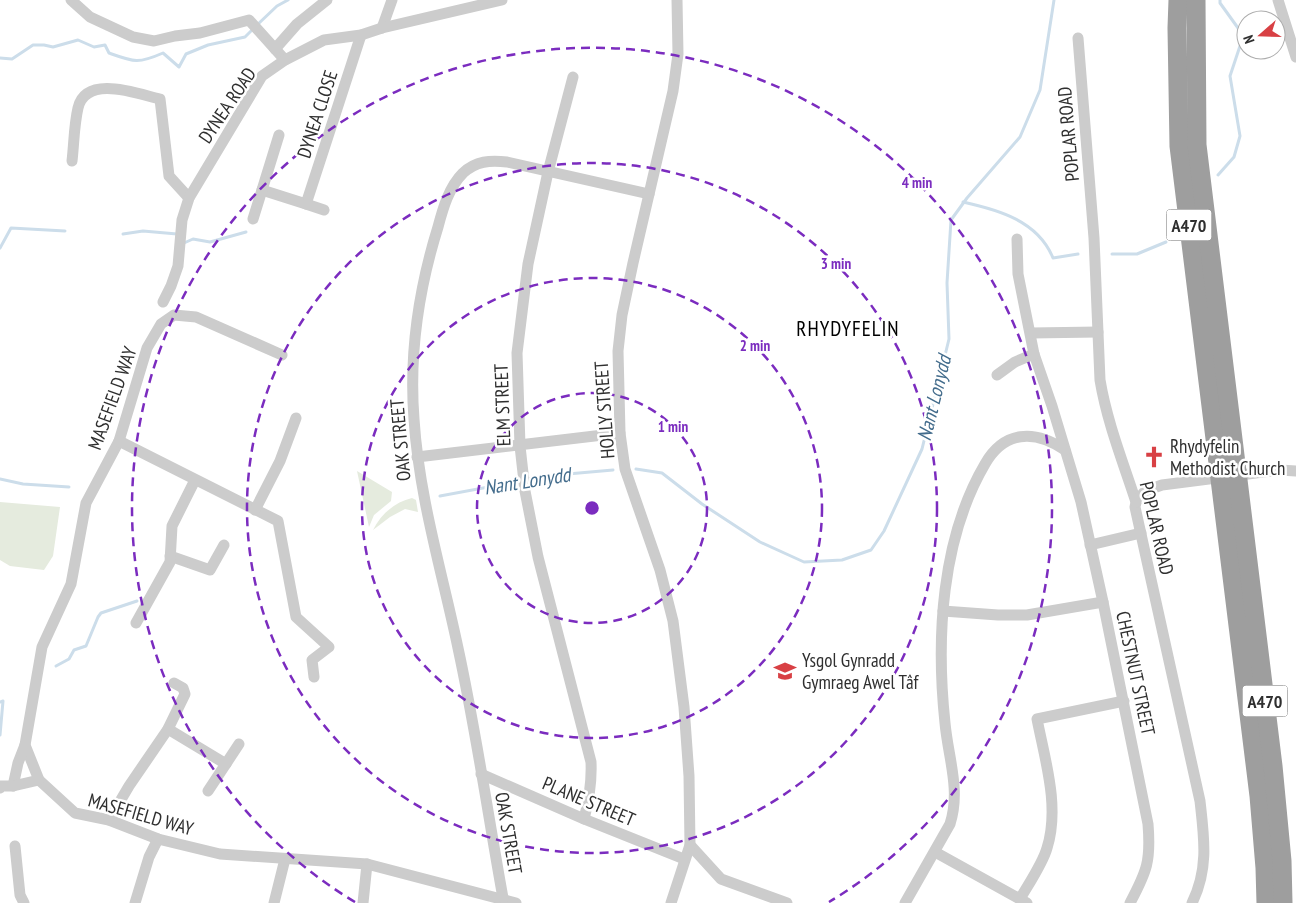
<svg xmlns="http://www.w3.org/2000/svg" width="1296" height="903" font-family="'PT Sans Narrow',sans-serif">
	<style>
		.green { fill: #e5ebde }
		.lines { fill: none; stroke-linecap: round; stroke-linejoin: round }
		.stream { stroke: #ccddea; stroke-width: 3 }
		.minor { stroke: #ccc; stroke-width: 11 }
		.trunk { stroke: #9e9e9e; stroke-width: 19 }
		.ring { fill: none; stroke: #7b2cbf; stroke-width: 2.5; stroke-dasharray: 9 6 }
		.labels { text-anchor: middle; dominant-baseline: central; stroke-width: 5; stroke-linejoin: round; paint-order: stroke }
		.shield { fill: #fff; stroke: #6d6d6d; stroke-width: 1 }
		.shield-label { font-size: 18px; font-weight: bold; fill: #2f2f2f }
		.street-label { font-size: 19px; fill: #2f2f2f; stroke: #fff }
		.poi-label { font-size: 19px; fill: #2f2f2f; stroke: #fff; text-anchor: start }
		.water-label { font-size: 20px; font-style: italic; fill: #436c8c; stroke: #fff }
		.quarter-label { font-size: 21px; letter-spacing: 1px; fill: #000; stroke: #fff }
		.centre { fill: #7b2cbf; stroke: #fff; stroke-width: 2.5 }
		.ring-label { font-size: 15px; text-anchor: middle; font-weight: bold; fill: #7b2cbf; stroke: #fff; stroke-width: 5; stroke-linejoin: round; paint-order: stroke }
	</style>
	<rect width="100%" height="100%" fill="#fff"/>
	<g class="green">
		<path d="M357 471 392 492 391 501 374 515 369 527Z"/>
		<path d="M412 498 416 500 418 512 405 509 390 517 373 530C381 514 395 502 412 498Z"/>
		<path d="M0 502 60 507 53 556 44 570 10 566 0 560Z"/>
	</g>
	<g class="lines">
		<g class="stream">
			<path d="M257 25 277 6 288 0"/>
			<path d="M0 58 12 59 33 45H44L53 47 78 40 94 47 105 45 109 53C134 62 138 64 163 53L179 67 186 54 208 45 245 37 253 29"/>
			<path d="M1218 175 1234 157 1240 136 1230 76 1242 40 1238 28 1220 3V0"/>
			<path d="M963 202C999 210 1038 221 1053 258L1078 254"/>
			<path d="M123 234 143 231 177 234 179 235"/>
			<path d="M184 243 193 239 210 242 246 232"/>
			<path d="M0 248 11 228 65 231"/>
			<path d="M1112 254H1137L1166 242"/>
			<path d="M636 469 662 473 702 504 760 542 804 562 842 560 871 550 884 531 922 449 949 339 947 283 951 220 967 198 1020 137 1040 90 1054 0"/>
			<path d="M0 479 23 484 69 487"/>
			<path d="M527 479 545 476 613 470"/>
			<path d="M440 496 521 481"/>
			<path d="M56 666 69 659 74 650 86 646 98 617 101 613 137 601"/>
			<path d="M0 702 3 701 0 735"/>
		</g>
		<g class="minor">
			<path d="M71 0 90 17 133 37 154 41 175 36 200 33 249 20 285 60"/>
			<path d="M1278 0 1296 57"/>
			<path d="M382 28 392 0"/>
			<path d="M1078 38 1094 238 1100 380C1107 422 1123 462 1136 502L1135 507 1200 801C1204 837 1209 869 1192 903"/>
			<path d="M275 49 297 24 327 0"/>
			<path d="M573 77 548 172 528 264 517 353 520 446 525 491 538 557 591 762C592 783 589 800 584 819"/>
			<path d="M72 161C74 144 74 125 78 108 86 74 138 94 160 99L169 176 189 198"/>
			<path d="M262 190 306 204 361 35"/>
			<path d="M306 204 324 210"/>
			<path d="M253 219 279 135"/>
			<path d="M1017 239 1018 274 1034 354 1052 406 1081 502 1103 602 1148 824C1151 861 1147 871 1130 903"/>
			<path d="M163 302 171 286 178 266 182 220 189 198 262 76 285 60 324 40 361 35 382 28 502 0"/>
			<path d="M1031 333 1098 332"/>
			<path d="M282 355 196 317 174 315 161 324 147 348 119 441 86 503 71 584 42 647 25 745 39 780 75 813 109 820 158 839 220 854 367 864 516 903"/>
			<path d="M997 375 1015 362 1034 354"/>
			<path d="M119 441 278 521 296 617 329 647 312 660 314 677"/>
			<path d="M417 457 620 433"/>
			<path d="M1136 502 1145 491 1162 485 1280 470 1296 471"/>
			<path d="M255 510 280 461 296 418"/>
			<path d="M1090 545 1141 533"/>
			<path d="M170 556 210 570 224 545"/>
			<path d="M943 611 998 615H1027L1103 602"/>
			<path d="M136 623 170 562 172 526 195 480"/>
			<path d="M168 729 226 764"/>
			<path d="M481 774 584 819 684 859"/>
			<path d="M13 786 18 763 25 745"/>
			<path d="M0 788 1 786H13L39 780"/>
			<path d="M208 791 239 744"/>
			<path d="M109 820 129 786 168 729 185 694 183 688 174 683"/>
			<path d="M690 845 721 879 787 903"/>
			<path d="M15 846 20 895 24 903"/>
			<path d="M935 852 1027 903"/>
			<path d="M503 898C488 815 476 731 458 648 442 572 419 497 414 419 409 354 419 288 438 227 443 208 449 187 463 173 476 161 490 160 507 162L649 194"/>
			<path d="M1020 899C1028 885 1043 863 1047 848 1060 807 1045 760 1037 719L1124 701"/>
			<path d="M135 903 149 857 158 839"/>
			<path d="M274 903 285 859"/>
			<path d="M363 903 367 864"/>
			<path d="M671 903 690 845 689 776 684 707 673 621 660 570 625 469 620 433 618 351 622 315 633 263 673 91 678 54 677 0"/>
			<path d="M905 903 950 824C961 790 948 757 945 723 936 638 941 539 985 464 1004 431 1034 429 1065 450"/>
		</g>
		<g class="trunk">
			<path d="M1178 0 1177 28 1179 146 1259 796 1265 868 1266 903"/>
			<path d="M1196 0 1197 145 1273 766 1282 861 1283 903"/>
		</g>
	</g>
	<g class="ring">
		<circle cx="592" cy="508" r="115"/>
		<circle cx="592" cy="508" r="230"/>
		<circle cx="592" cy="508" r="345"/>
		<path d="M355 902A460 460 0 1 1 829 902"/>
	</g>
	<defs>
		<g id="church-bare" transform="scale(1.725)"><path d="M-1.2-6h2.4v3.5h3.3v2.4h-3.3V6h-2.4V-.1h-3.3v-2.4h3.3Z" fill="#d84044" stroke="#fff" stroke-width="2.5" paint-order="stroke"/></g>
		<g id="school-bare" transform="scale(1.725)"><path d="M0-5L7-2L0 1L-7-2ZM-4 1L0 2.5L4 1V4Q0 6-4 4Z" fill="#d84044" stroke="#fff" stroke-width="2.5" paint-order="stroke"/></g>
	</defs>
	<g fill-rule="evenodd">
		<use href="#church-bare" x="1154" y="457"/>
		<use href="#school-bare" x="785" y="671"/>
	</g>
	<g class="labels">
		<g class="shield">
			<rect x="1166.5" y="209.5" width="45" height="31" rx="4"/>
			<rect x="1242.5" y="685.5" width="45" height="31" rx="4"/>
		</g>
		<g class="shield-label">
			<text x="1189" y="225">A470</text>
			<text x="1265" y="701">A470</text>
		</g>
		<g class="street-label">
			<text transform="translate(227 105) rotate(-56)">DYNEA ROAD</text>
			<text transform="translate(317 114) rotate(-72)">DYNEA CLOSE</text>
			<text transform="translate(1068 134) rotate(-95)">POPLAR ROAD</text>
			<text transform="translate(112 398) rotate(-70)">MASEFIELD WAY</text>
			<text transform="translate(502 405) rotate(-92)">ELM STREET</text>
			<text transform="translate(604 410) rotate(-94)">HOLLY STREET</text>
			<text transform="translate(400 440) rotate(-95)">OAK STREET</text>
			<text transform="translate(1157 528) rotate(77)">POPLAR ROAD</text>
			<text transform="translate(1136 673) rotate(78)">CHESTNUT STREET</text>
			<text transform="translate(589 801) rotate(23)">PLANE STREET</text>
			<text transform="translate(141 814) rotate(16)">MASEFIELD WAY</text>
			<text transform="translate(509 833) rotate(80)">OAK STREET</text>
		</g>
		<g class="poi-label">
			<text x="1170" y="446">Rhydyfelin<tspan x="1170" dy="22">Methodist Church</tspan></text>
			<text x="802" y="660">Ysgol Gynradd<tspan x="802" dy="22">Gymraeg Awel Tâf</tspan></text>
		</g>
		<g class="water-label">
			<text transform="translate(934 398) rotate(-76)">Nant Lonydd</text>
			<text transform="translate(527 481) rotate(-9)">Nant Lonydd</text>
		</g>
		<g class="quarter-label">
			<text x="848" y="328">RHYDYFELIN</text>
		</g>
	</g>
	<circle cx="592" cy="508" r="8" class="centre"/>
	<g class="ring-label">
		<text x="917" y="188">4 min</text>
		<text x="836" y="269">3 min</text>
		<text x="755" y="351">2 min</text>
		<text x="673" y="432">1 min</text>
	</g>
	<g transform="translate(1261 35) rotate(250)"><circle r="24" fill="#ffffff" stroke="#acacac"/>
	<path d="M0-4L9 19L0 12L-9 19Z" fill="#d84044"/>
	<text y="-8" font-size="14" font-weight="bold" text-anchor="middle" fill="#2f2f2f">N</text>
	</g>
</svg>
